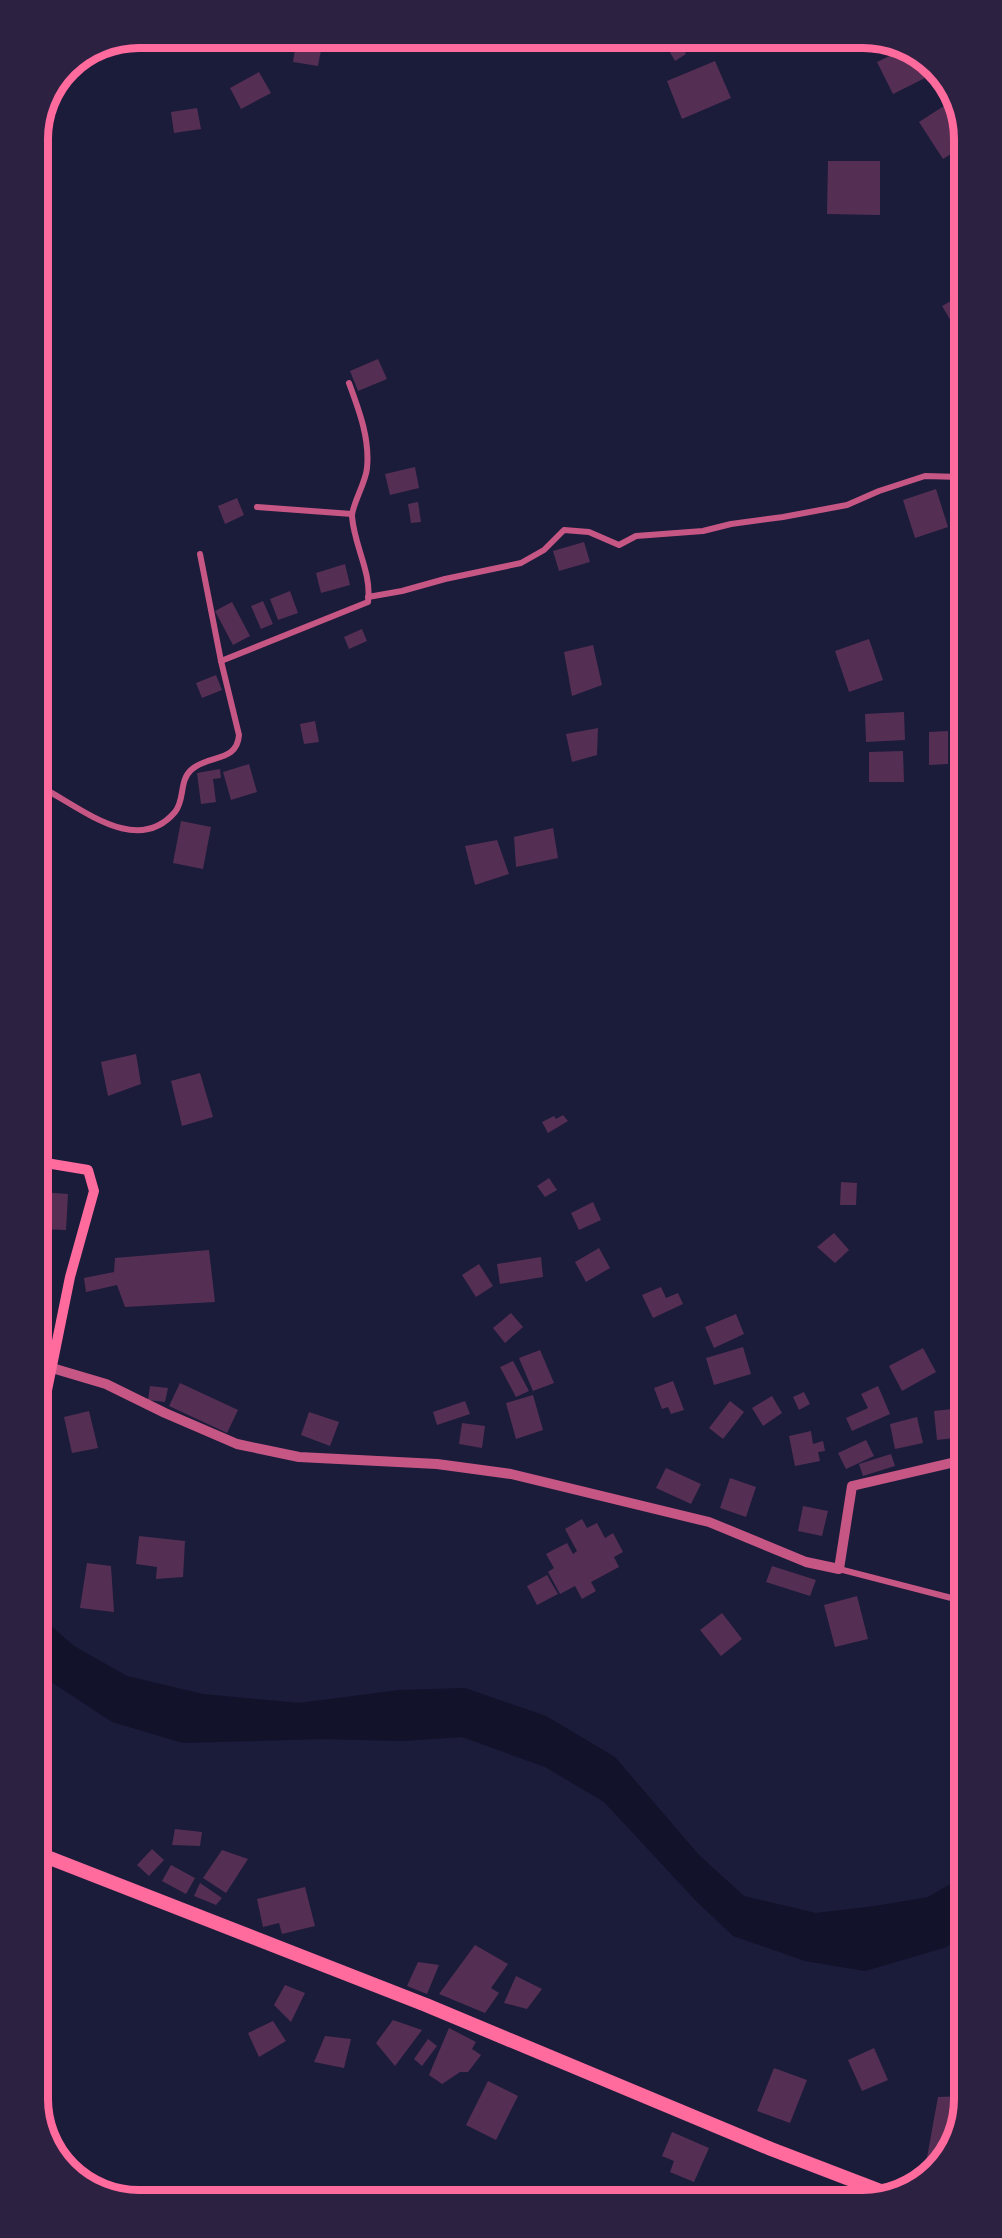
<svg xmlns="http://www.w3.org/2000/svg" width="1002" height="2238" font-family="'Fira Sans Condensed',sans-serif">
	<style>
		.water { fill: #12122b }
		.building { fill: #542f53 }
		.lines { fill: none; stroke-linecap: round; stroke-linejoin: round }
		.minor { stroke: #c65784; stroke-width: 6 }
		.tertiary { stroke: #c65784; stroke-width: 10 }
		.secondary { stroke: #ff6b9d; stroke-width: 10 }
		.trunk { stroke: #ff6b9d; stroke-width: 14 }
		.rim { fill: none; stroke: #ff6b9d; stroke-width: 8 }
	</style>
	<rect width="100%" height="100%" fill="#1b1b3a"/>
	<path class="water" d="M42 1618 74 1646 127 1676 203 1694 299 1703 399 1690 465 1688 546 1716 615 1757 699 1855 744 1896 816 1913 875 1906 928 1897 964 1876V1937L944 1948 865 1971 805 1961 733 1936 696 1901 604 1802 545 1767 462 1737 403 1741 321 1739 183 1743 112 1722 42 1676Z"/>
	<g class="building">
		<path d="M669 40H678L686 54 675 61 664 42Z"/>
		<path d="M296 43 322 45 318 66 293 62Z"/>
		<path d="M902 50 922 57 931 75 893 94 877 62Z"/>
		<path d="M715 61 731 98 682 119 667 81Z"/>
		<path d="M259 72 271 93 241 109 230 88Z"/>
		<path d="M950 102 959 116V149L943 159 919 122Z"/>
		<path d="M197 108 201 129 174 133 171 112Z"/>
		<path d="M828 161H880V215L827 214Z"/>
		<path d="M960 296V336L942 306Z"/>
		<path d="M378 359 387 379 358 391 350 371Z"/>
		<path d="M415 467 419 488 390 495 385 474Z"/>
		<path d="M936 489 948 527 915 538 903 500Z"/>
		<path d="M237 498 244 515 225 524 218 506Z"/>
		<path d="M418 502 421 522 411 523 408 504Z"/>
		<path d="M584 542 590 562 559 571 553 551Z"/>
		<path d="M345 564 350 585 321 593 316 573Z"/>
		<path d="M290 591 298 613 278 620 270 599Z"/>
		<path d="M263 601 273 624 261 629 251 606Z"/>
		<path d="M232 602 250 636 233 645 215 611Z"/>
		<path d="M362 629 367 641 349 649 344 637Z"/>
		<path d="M869 639 883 680 849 692 835 651Z"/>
		<path d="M593 645 602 685 572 696 564 652Z"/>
		<path d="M216 675 222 690 202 698 196 683Z"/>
		<path d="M904 712 905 740 866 742 865 714Z"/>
		<path d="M315 721 319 742 304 744 300 724Z"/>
		<path d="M961 727V758H957L955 728Z"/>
		<path d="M598 728 597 755 572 762 566 734Z"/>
		<path d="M948 731V764L929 765V732Z"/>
		<path d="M903 751 904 782H869V752Z"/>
		<path d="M249 764 257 792 231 800 223 772Z"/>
		<path d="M220 769 221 778 213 779 216 802 201 804 197 773Z"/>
		<path d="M181 821 211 827 203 869 173 863Z"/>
		<path d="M553 828 558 858 516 867 514 837Z"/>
		<path d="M497 840 509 874 475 885 465 846Z"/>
		<path d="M136 1054 141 1084 108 1096 101 1062Z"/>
		<path d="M200 1073 213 1117 182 1126 171 1081Z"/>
		<path d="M563 1115 568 1121 548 1133 542 1122 554 1116 556 1119Z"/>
		<path d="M40 1123 51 1124 48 1142 40 1141Z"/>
		<path d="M549 1178 557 1190 545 1197 537 1186Z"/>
		<path d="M841 1182 857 1183 856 1205H840Z"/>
		<path d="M40 1192 68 1194 66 1230 41 1229Z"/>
		<path d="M593 1202 601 1220 579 1230 571 1213Z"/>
		<path d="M834 1233 849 1250 835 1263 817 1247Z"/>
		<path d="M41 1244 51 1250 41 1268Z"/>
		<path d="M599 1248 610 1268 586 1282 575 1262Z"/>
		<path d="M209 1250 215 1302 125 1307 117 1285 86 1292 84 1278 114 1272 115 1258Z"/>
		<path d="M541 1257 543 1277 500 1284 497 1264Z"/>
		<path d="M479 1264 493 1286 476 1297 462 1275Z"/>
		<path d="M661 1287 666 1298 678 1293 683 1304 653 1318 642 1295Z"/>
		<path d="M511 1313 523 1327 505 1343 493 1328Z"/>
		<path d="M736 1314 744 1334 714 1348 705 1327Z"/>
		<path d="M743 1347 751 1374 714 1385 706 1358Z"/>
		<path d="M923 1348 936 1372 902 1391 889 1366Z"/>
		<path d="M540 1350 554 1383 533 1391 519 1358Z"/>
		<path d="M513 1361 529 1391 516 1397 500 1367Z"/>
		<path d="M673 1381 684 1410 671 1414 668 1407 662 1409 654 1388Z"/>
		<path d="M180 1383 238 1410 227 1433 169 1406Z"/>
		<path d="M150 1386 168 1388 165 1402 148 1400Z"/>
		<path d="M878 1386 890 1414 852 1431 846 1418 868 1408 861 1394Z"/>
		<path d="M804 1392 810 1404 799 1410 793 1397Z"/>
		<path d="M533 1395 543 1430 516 1439 506 1403Z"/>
		<path d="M772 1396 782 1413 763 1426 752 1408Z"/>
		<path d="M465 1401 470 1414 437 1425 433 1412Z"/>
		<path d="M730 1401 744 1412 723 1439 709 1428Z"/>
		<path d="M962 1408 963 1437 937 1440 934 1411Z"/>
		<path d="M89 1411 98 1448 72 1453 64 1417Z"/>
		<path d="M309 1412 339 1422 330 1446 301 1435Z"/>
		<path d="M917 1417 923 1443 895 1449 890 1424Z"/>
		<path d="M462 1423 485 1426 482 1448 459 1444Z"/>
		<path d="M811 1431 813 1444 823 1441 825 1451 818 1452 820 1461 795 1466 789 1436Z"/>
		<path d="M866 1440 874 1456 846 1469 838 1453Z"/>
		<path d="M891 1454 895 1466 863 1476 859 1464Z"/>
		<path d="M666 1468 701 1484 691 1504 656 1488Z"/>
		<path d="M730 1478 756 1487 746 1517 720 1508Z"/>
		<path d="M803 1506 828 1511 822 1536 798 1531Z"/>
		<path d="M582 1519 587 1528 597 1523 605 1538 613 1533 623 1552 614 1557 619 1567 591 1582 596 1591 582 1599 575 1586 560 1594 548 1572 554 1568 546 1554 567 1543 573 1554 577 1551 565 1529Z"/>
		<path d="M139 1536 185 1541 183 1577 156 1579 157 1567 136 1564Z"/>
		<path d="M87 1563 111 1566 114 1612 80 1608Z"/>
		<path d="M772 1566 816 1580 810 1596 766 1582Z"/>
		<path d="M547 1575 558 1594 537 1605 527 1586Z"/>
		<path d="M857 1596 868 1639 835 1647 824 1605Z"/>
		<path d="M722 1613 742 1639 721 1656 700 1630Z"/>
		<path d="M175 1829 202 1832 200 1846 172 1845Z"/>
		<path d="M152 1849 164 1860 149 1876 137 1865Z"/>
		<path d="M222 1850 248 1859 226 1893 203 1878Z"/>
		<path d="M171 1865 195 1878 186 1894 162 1881Z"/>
		<path d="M200 1883 222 1898 216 1905 194 1896Z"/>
		<path d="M305 1887 315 1926 282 1934 279 1923 263 1927 257 1899Z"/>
		<path d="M475 1945 508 1964 491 1988 499 1993 485 2013 439 1994Z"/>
		<path d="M418 1962 439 1965 427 1994 407 1986Z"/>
		<path d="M516 1976 542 1989 527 2009 504 2003Z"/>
		<path d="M285 1985 305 1993 291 2022 274 2005Z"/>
		<path d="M393 2020 422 2030 395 2066 376 2043Z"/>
		<path d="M273 2021 286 2041 259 2057 248 2033Z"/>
		<path d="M449 2028 476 2042 472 2049 481 2055 468 2072H460L442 2084 429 2075Z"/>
		<path d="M325 2036 351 2039 344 2068 314 2062Z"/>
		<path d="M428 2039 437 2046 422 2066 414 2059Z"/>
		<path d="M874 2048 888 2080 862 2091 848 2060Z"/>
		<path d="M774 2068 807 2080 790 2123 757 2111Z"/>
		<path d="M488 2081 518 2096 496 2140 466 2125Z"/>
		<path d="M964 2096 947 2156 924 2174 938 2097Z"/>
		<path d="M672 2132 709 2148 694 2182 670 2172 674 2161 662 2156Z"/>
		<path d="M798 2187 819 2196H794Z"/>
	</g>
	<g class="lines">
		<g class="minor">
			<path d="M257 507 352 514"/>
			<path d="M368 597 402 591 445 579 521 563 544 550 564 530 589 532 619 545 636 536 703 531 731 524 783 517 847 505 879 491 925 476 960 477"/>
			<path d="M221 661 368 602C372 572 354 546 352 516 352 505 366 482 367 468 370 439 359 410 349 383"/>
			<path d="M39 786C78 805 136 858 175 812 185 800 179 781 191 770 208 754 237 763 239 735L221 661 200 554"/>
			<path d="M839 1569 963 1601"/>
		</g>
		<path class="tertiary" d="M52 1368 106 1384 165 1413 237 1444 299 1457 437 1464 511 1474 709 1522 806 1562 839 1569 852 1486 951 1463 963 1458"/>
		<g class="secondary">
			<path d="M40 1162 88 1170 94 1191 70 1277 41 1420"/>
			<path d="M41 1473 44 1493 41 1506"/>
		</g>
		<path class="trunk" d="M42 1855 426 2005 771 2149 891 2195"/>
	</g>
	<path d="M0 0H1002V2238H0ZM139 48H863A91 91 0 0 1 954 139V2099A91 91 0 0 1 863 2190H139A91 91 0 0 1 48 2099V139A91 91 0 0 1 139 48Z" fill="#2d2142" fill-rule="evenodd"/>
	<path class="rim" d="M139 48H863A91 91 0 0 1 954 139V2099A91 91 0 0 1 863 2190H139A91 91 0 0 1 48 2099V139A91 91 0 0 1 139 48Z"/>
</svg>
